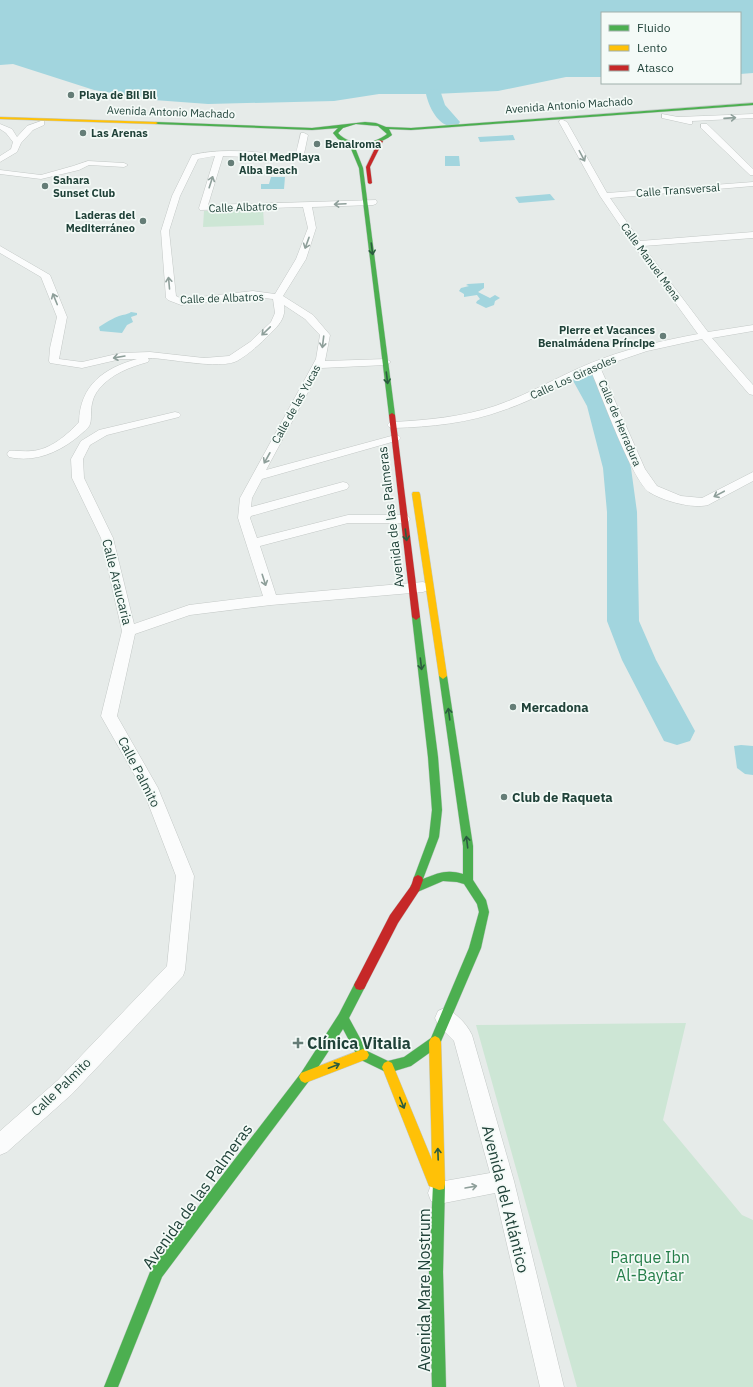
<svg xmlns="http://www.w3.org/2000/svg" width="753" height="1387" font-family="'IBM Plex Sans',sans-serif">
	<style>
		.green { fill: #cde6d5 }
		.water { fill: #a2d5de }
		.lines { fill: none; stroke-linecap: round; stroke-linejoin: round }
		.river { fill: #a2d5de; fill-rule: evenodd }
		.street-casing { stroke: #c3c8c6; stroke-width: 1 }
		.fast-casing { stroke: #c1c9c6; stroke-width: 1 }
		.slow-casing { stroke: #c1c9c6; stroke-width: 1 }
		.jam-casing { stroke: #c1c9c6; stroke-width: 1 }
		.street { fill: #fbfcfc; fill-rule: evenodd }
		.fast { fill: #4caf50; fill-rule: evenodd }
		.slow { fill: #ffc107; fill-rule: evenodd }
		.jam { fill: #c62828; fill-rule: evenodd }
		.oneway { stroke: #8e9f9a }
		.oneway2 { stroke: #2b5d3f }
		.poi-dot { fill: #657d77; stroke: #f4faf7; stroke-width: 1.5 }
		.labels { text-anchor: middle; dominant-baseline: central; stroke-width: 3.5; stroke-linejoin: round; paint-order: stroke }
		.far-poi-label { font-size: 11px; font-weight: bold; fill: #204239; stroke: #f4faf7; text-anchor: start }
		.far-street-label { font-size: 11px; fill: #204239; stroke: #f4faf7 }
		.street-label { font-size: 13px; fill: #204239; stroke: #f4faf7 }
		.poi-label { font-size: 13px; font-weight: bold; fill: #204239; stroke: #f4faf7; text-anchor: start }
		.near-poi-label { font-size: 16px; font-weight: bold; fill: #204239; stroke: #f4faf7; text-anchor: start }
		.near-street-label { font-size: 16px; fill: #204239; stroke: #f4faf7 }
		.near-park-label { font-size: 16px; fill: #257e49; stroke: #f4faf7 }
	</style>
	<rect width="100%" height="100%" fill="#e6ebe9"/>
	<g class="green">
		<path d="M263 209 264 225 203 227 204 211Z"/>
		<path d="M686 1023 663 1120 742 1215 753 1220V1387H577L476 1025Z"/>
	</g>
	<g class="water">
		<path d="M0 0H753V73L740 74V13H602V77H566L498 91 434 94H379L334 101 208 104 154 100 94 90 13 64 0 65Z"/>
		<path d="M513 135 515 140 480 142 478 137Z"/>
		<path d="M445 156H459L460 166H445Z"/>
		<path d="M271 177H285L284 189H261V184H269Z"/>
		<path d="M550 194 555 200 519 203 515 197Z"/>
		<path d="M484 283V288L478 292 490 298 495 295 500 298 495 301 494 305 486 308 476 303 477 301 480 299 477 295 464 297V294L459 291 461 288 469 286 466 285 468 284Z"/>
		<path d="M131 312 137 313V315L131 317 133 322 127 325 122 333 100 331 99 327C103 324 115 317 119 316 124 314 127 315 131 312Z"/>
		<path d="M741 745 753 746V775L745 774 737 768 734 746Z"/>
	</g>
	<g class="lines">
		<g class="river">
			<path d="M434 89 440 90 445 105 460 122 457 126C440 130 429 108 426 94L428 90Z"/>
			<path d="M584 369 593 372 613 406 631 468 637 512 639 621 656 660 695 731 690 741 677 745 664 741 622 660 607 621V512L603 468 587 406 571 377 575 372Z"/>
		</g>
		<g class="street-casing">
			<g id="street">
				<path d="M662 114 678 117 753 114V118L692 121V124H689L662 118Z"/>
				<path d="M560 120H563L567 122 607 193 753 182V186L610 198 640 241 753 232V238L643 246 708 332 753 325V331L712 338 753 385V395L749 394 702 339 647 351 600 367 645 469 657 486 681 496 702 498 753 472V481L708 505C693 509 663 501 649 492 632 480 601 394 591 371 562 383 534 400 504 410 469 423 431 427 393 428L389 427 387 425 389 423 393 422C428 420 462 417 495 406 533 393 567 371 604 358 634 347 666 340 698 334L634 246 600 196 559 122Z"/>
				<path d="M41 121H44V125L33 130 21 143 17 152 0 162V156L11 149 13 142 6 133 0 129V124L12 129 17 137 27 126Z"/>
				<path d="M701 124H707L753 169V175H750L701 128Z"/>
				<path d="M301 133H304L308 135 304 154 295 159 223 156 208 205 376 200 377 202 376 204 373 205 312 207 316 228 306 259 283 296 313 315 330 335 325 361 386 359 391 362 386 365 321 368 266 470 395 435 399 436 401 438 399 440 262 479 252 498 251 507 343 482 347 483 349 486 347 489 251 516 250 518 257 538 348 515H404L408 516 410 519 408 522 404 523H348L260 546 276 595 423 582 428 584 430 587 428 590 423 592 271 605 190 615 135 634 117 716 158 788 194 876 185 970 183 976 72 1094 7 1152 0 1155V1131L58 1080 167 966 176 876 143 790 101 716 122 631 101 538 72 478 71 459 81 441 99 430 175 412 179 413 181 415 179 417 107 435 90 445 83 459 84 478 113 538 134 624 189 605 263 596 238 518 240 498 316 359 320 335 305 319 284 305C286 318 279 325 270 334 260 344 249 354 237 361 219 370 169 358 148 358L149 360 148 362C130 367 111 374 99 389 93 396 91 405 91 414 91 417 91 421 90 424 89 428 83 432 80 435 60 452 35 463 9 457L7 454 9 451C16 450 24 452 31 451 50 450 67 435 79 422 80 385 104 368 137 359H121L82 368 50 363 49 361 50 348 57 317 41 277 0 253V246L50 275 67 317 59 359 82 362 121 353 150 352 204 358 229 356 250 342 271 322 275 313 273 299 253 297 181 305 168 300 166 298 161 231 172 196 192 155C225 147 258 153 291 155L296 153ZM215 156 199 208 200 210 303 207 308 228 296 259 275 294 253 291 182 299 176 296 169 231 180 196 198 159Z"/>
				<path d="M88 161 124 163 128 165 124 167 89 165 79 170 41 179 0 174V170L41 175 73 166Z"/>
				<path d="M445 1008C456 1013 467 1024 472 1035L514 1181 564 1387H540L495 1193 439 1204 431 1201 428 1193 431 1185 439 1182 490 1173 454 1041 438 1025 435 1018 438 1011Z"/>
			</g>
		</g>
		<g class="fast-casing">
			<g id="fast">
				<path d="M753 103V105L411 130 389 129 392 135C380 144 368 146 354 145L363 168 395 415 392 417 389 415 359 168 349 144 338 139 333 133 338 128 312 130 156 124 154 123 156 122 312 128 365 122 376 123 386 127 411 128ZM356 124 378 126 387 134C373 145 351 147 338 133L343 128Z"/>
				<path d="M416 614 420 617 438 757 442 810 439 837 423 879C438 873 447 869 463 874V846L439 676 443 673 447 676 473 846V880L486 900 489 912 481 948 439 1046 411 1066 388 1073 359 1059 343 1029 309 1081 162 1277 118 1387H104L152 1267 301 1073 339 1014 356 981 360 980 364 981 366 985 349 1018 367 1051 388 1061 404 1057 431 1038 469 948 479 912 477 904 464 884 457 882 443 881 415 893 411 891 410 888 411 885 414 883 413 880 429 837 432 810 428 757 412 617Z"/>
				<path d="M439 1178 444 1179 445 1184 443 1272 446 1387H432L429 1272 433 1184 434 1179Z"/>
			</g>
		</g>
		<g class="slow-casing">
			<g id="slow">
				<path d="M0 117 156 122 158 123 156 124 0 119Z"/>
				<path d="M413 492H419L420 494 447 676 443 679 439 676 412 494Z"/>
				<path d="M435 1036 439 1038 441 1042 445 1184 444 1189 439 1190 429 1186 382 1067 384 1063 388 1061 392 1063 432 1160 429 1042 431 1038Z"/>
				<path d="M363 1049 367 1051 369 1055 367 1059 305 1083 301 1081 299 1077 301 1073Z"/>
			</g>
		</g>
		<g class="jam-casing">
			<g id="jam">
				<path d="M379 140 383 141 370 167 372 183 370 184 368 183 366 167Z"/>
				<path d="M392 413 395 415 420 617 416 620 412 617 389 415Z"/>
				<path d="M418 875 422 877 423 880 419 891 398 923 364 989 360 990 356 989 354 985 356 981 390 915 411 886 414 877Z"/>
			</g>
		</g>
		<use href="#street" class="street"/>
		<use href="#fast" class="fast"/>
		<use href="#slow" class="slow"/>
		<use href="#jam" class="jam"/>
	</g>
	<defs><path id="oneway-shaft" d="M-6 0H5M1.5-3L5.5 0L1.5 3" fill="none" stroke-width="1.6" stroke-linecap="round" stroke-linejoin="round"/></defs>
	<g class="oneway">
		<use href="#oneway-shaft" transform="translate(730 118) rotate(-4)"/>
		<use href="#oneway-shaft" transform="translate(582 156) rotate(62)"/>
		<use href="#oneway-shaft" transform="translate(211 182) rotate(-72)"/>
		<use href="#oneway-shaft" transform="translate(340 204) rotate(177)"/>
		<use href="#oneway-shaft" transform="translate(307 243) rotate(110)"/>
		<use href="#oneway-shaft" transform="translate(169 283) rotate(-95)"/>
		<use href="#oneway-shaft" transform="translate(55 299) rotate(-112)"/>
		<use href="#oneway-shaft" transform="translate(266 331) rotate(136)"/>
		<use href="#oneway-shaft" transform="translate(323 342) rotate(97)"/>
		<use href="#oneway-shaft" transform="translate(119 357) rotate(170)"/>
		<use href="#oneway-shaft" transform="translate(267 458) rotate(119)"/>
		<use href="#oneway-shaft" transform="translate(719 494) rotate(152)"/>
		<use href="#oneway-shaft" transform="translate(264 580) rotate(72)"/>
		<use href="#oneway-shaft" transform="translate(471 1187) rotate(-10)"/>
	</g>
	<g class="oneway2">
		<use href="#oneway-shaft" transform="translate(372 249) rotate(83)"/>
		<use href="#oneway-shaft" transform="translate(387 378) rotate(83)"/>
		<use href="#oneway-shaft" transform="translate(406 535) rotate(83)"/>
		<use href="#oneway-shaft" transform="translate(421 664) rotate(83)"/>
		<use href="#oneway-shaft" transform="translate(449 714) rotate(-98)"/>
		<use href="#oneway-shaft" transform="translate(467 842) rotate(-97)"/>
		<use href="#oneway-shaft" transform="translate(334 1066) rotate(-21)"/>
		<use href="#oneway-shaft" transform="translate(402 1103) rotate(68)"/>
		<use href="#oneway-shaft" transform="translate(438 1154) rotate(-92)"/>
	</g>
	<g class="poi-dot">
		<circle cx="71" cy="95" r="4"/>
		<circle cx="83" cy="133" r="4"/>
		<circle cx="317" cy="144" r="4"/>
		<circle cx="231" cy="163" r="4"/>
		<circle cx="45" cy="186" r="4"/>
		<circle cx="143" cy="221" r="4"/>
		<circle cx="663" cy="336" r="4"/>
		<circle cx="513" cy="707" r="4"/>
		<circle cx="504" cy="797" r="4"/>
		<path d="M296 1037h4v4h4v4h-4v4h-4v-4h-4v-4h4z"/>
	</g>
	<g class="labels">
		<g class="far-poi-label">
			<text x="79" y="95">Playa de Bil Bil</text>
			<text x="91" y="133">Las Arenas</text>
			<text x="325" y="144">Benalroma</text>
			<text x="239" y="157">Hotel MedPlaya<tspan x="239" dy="13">Alba Beach</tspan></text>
			<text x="53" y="180">Sahara<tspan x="53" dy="13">Sunset Club</tspan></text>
			<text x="135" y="215" text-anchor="end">Laderas del<tspan x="135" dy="13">Mediterráneo</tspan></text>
			<text x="655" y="330" text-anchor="end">Pierre et Vacances<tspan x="655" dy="13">Benalmádena Príncipe</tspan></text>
		</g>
		<g class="far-street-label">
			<text transform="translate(569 105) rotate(-4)">Avenida Antonio Machado</text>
			<text transform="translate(171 112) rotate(2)">Avenida Antonio Machado</text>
			<text transform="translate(678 190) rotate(-4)">Calle Transversal</text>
			<text transform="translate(243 207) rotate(-2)">Calle Albatros</text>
			<text transform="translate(651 262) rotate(54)">Calle Manuel Mena</text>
			<text transform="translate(222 298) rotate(-2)">Calle de Albatros</text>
			<text transform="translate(573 377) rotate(-24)">Calle Los Girasoles</text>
			<text transform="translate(296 404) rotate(-61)">Calle de las Yucas</text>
			<text transform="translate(620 423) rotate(67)">Calle de Herradura</text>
		</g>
		<g class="street-label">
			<text transform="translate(391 517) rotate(-97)">Avenida de las Palmeras</text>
			<text transform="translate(117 582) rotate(76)">Calle Araucaria</text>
			<text transform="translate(139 772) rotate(63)">Calle Palmito</text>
			<text transform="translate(61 1087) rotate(-44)">Calle Palmito</text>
		</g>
		<g class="poi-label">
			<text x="521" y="707">Mercadona</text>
			<text x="512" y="797">Club de Raqueta</text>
		</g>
		<g class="near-poi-label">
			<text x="307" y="1043">Clínica Vitalia</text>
		</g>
		<g class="near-street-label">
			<text transform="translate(197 1196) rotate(-54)">Avenida de las Palmeras</text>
			<text transform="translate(506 1199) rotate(76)">Avenida del Atlántico</text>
			<text transform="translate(424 1290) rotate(-90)">Avenida Mare Nostrum</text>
		</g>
		<g class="near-park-label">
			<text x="650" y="1257">Parque Ibn<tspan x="650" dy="18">Al-Baytar</tspan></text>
		</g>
	</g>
	<rect x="601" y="12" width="140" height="72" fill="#f4faf7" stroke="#9fb0ab"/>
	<rect x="609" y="25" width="20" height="6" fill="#4caf50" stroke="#9fb0ab"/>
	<text x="637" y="32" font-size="12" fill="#204239">Fluido</text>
	<rect x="609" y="45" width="20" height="6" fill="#ffc107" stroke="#9fb0ab"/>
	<text x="637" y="52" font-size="12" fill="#204239">Lento</text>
	<rect x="609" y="65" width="20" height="6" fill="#c62828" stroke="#9fb0ab"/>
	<text x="637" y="72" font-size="12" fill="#204239">Atasco</text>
</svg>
